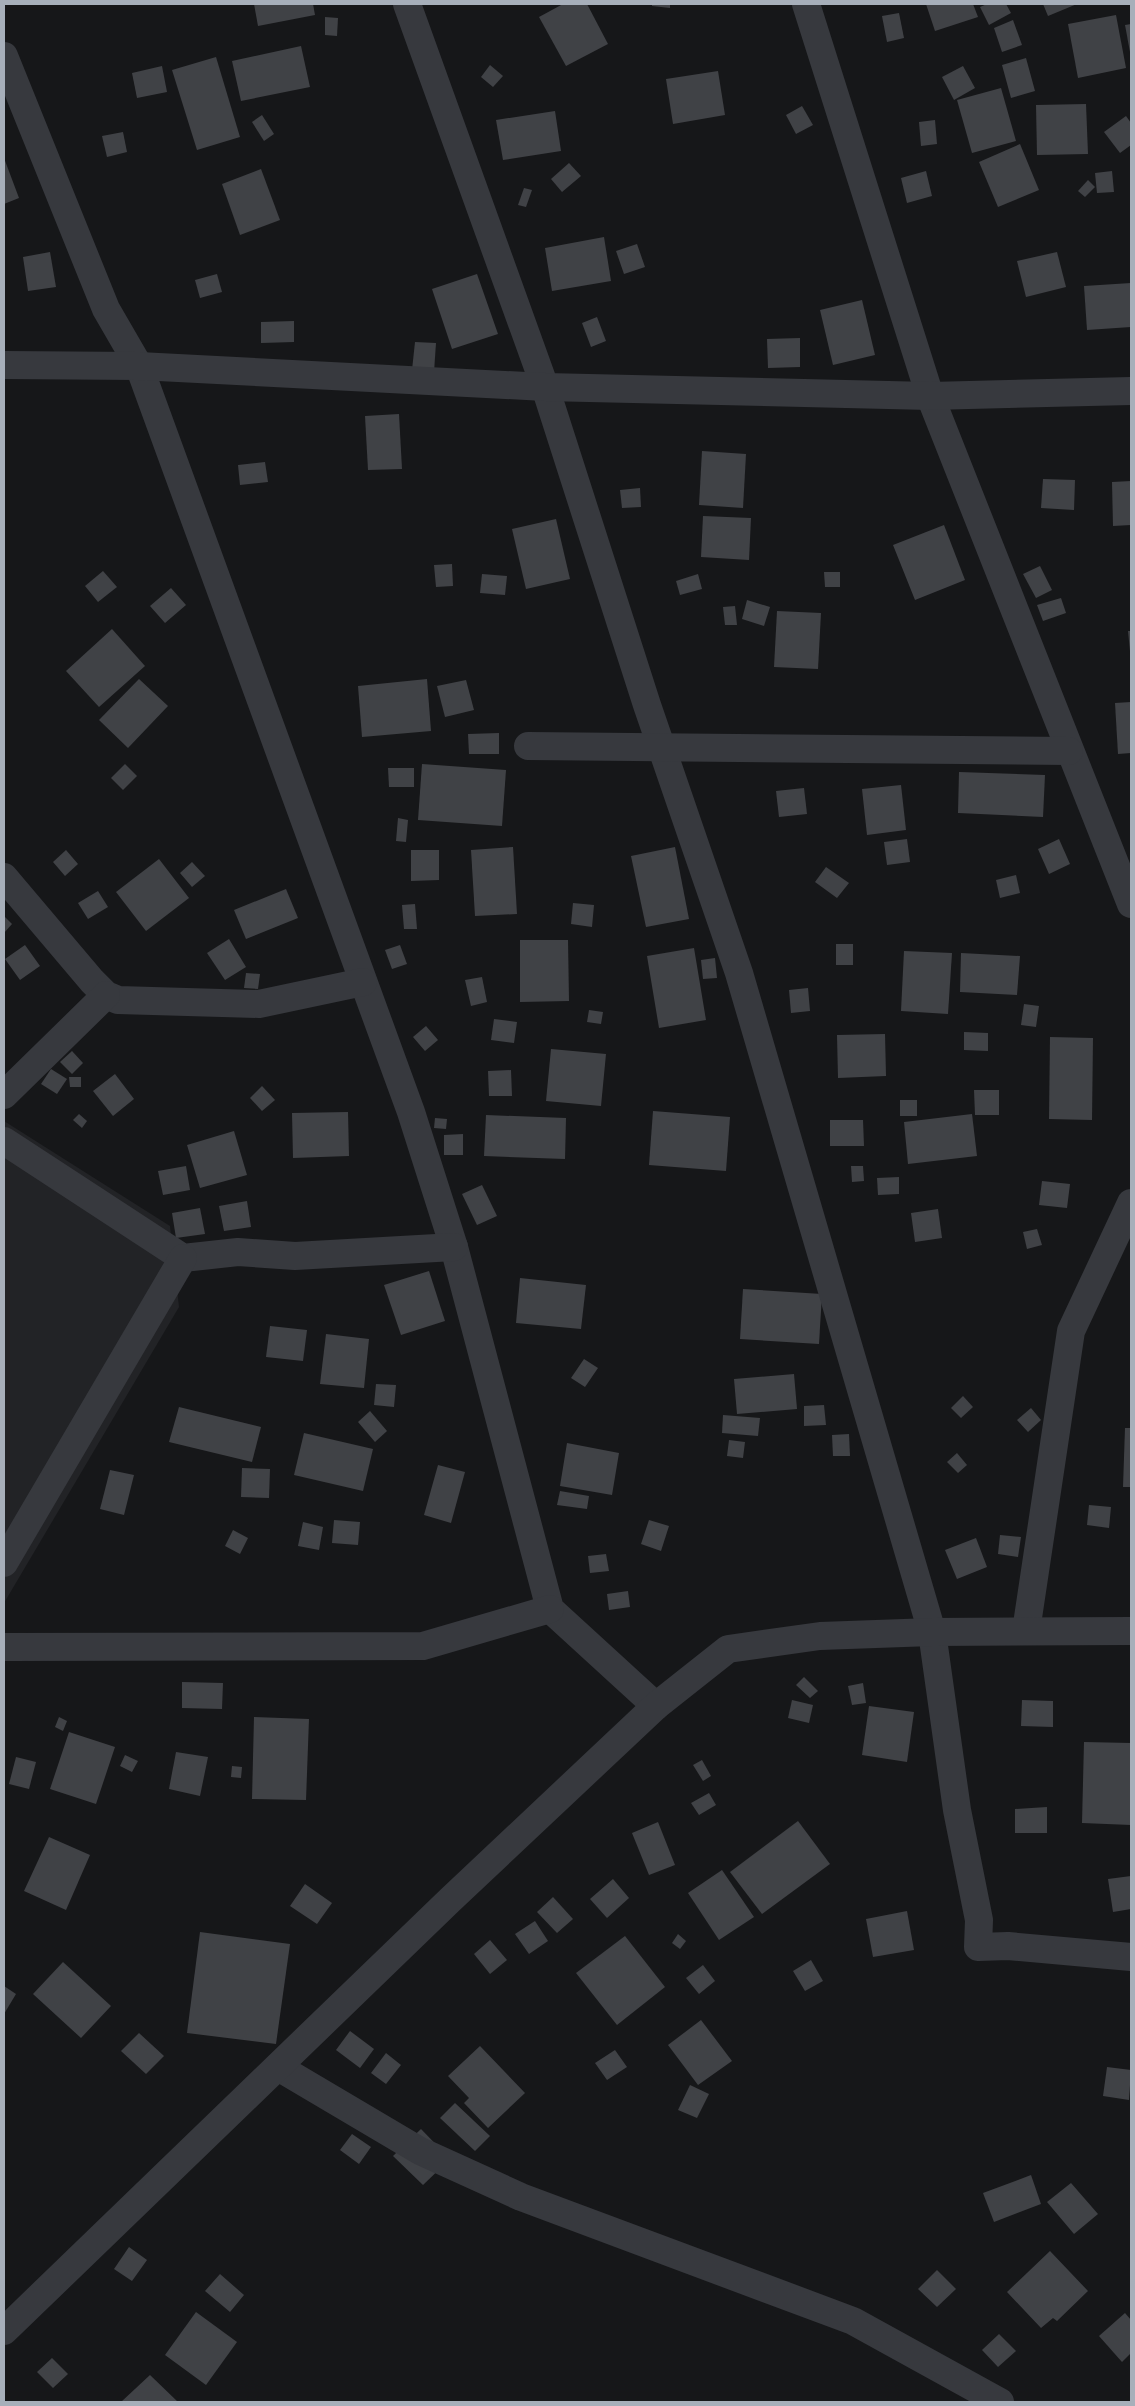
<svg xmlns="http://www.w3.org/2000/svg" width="1135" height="2406" font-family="Commissioner,sans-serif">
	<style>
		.built { fill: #222326 }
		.building { fill: #404246 }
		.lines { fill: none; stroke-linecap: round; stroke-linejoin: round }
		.street { stroke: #37393e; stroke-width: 28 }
	</style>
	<rect width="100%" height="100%" fill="#161719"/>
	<path class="built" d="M4 1121 170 1226 179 1307 4 1603Z"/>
	<g class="building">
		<path d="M254 4H313L315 15 258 26Z"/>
		<path d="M563 4H587L608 44 566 66 539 17Z"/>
		<path d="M652 4H670V8L652 6Z"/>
		<path d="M926 4H973L978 17 935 31Z"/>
		<path d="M987 4H1006L1011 13 989 25 980 7Z"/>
		<path d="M1043 4H1077L1048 16Z"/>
		<path d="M899 13 904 38 887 42 882 16Z"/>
		<path d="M1116 15 1126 68 1078 78 1068 24Z"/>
		<path d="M325 17 338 18 337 36 325 35Z"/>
		<path d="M1013 20 1022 45 1002 52 994 28Z"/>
		<path d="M1131 24V51L1130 52 1125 25Z"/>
		<path d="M301 46 310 87 241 101 232 61Z"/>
		<path d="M216 57 240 137 197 150 172 70Z"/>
		<path d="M1026 58 1035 91 1011 98 1002 65Z"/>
		<path d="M490 65 503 76 493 87 481 77Z"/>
		<path d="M162 66 167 92 137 98 132 73Z"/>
		<path d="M963 66 975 88 954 100 942 77Z"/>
		<path d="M718 71 725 115 673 124 666 79Z"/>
		<path d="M1001 88 1016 141 972 153 957 100Z"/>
		<path d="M1086 104 1088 154 1037 155 1036 105Z"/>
		<path d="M802 106 813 125 796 134 786 115Z"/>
		<path d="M555 111 561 151 503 160 496 120Z"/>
		<path d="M262 115 274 134 264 141 252 122Z"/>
		<path d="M1126 116 1131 123V145L1120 153 1104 132Z"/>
		<path d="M935 120 937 144 921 146 919 122Z"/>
		<path d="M123 132 127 152 107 157 102 136Z"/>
		<path d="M1020 144 1039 190 998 207 979 162Z"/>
		<path d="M4 158 19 198 4 204Z"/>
		<path d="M569 163 581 176 562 192 551 179Z"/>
		<path d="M261 169 280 220 240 235 222 184Z"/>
		<path d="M926 171 932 196 907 203 901 178Z"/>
		<path d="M1112 171 1114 192 1097 193 1095 173Z"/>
		<path d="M1088 180 1095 187 1085 197 1078 191Z"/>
		<path d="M524 188 532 190 526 207 518 205Z"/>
		<path d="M604 237 611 281 552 291 545 248Z"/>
		<path d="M637 244 645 267 624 274 616 251Z"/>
		<path d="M50 252 56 287 28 291 23 257Z"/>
		<path d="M1057 252 1066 287 1026 297 1017 261Z"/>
		<path d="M217 274 222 292 200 298 195 280Z"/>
		<path d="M477 274 498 334 452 349 432 289Z"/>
		<path d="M1131 283V327L1087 330 1084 286Z"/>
		<path d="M862 300 875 355 833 365 820 310Z"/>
		<path d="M597 317 606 341 591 347 582 323Z"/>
		<path d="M294 321V342L261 343V322Z"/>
		<path d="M800 338V367L768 368 767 339Z"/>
		<path d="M415 342 436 343 434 372 412 370Z"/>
		<path d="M399 414 402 469 368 470 365 416Z"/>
		<path d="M702 451 746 454 743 508 699 505Z"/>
		<path d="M265 462 268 482 240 485 238 465Z"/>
		<path d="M1043 479 1075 480 1074 510 1041 508Z"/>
		<path d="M1131 481V525L1113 526 1112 482Z"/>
		<path d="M640 488 641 507 622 508 620 490Z"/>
		<path d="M703 516 751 518 749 560 701 557Z"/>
		<path d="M556 519 570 579 526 589 512 529Z"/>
		<path d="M944 525 965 580 915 600 893 545Z"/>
		<path d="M452 564 453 586 436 587 434 565Z"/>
		<path d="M1040 566 1052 590 1036 598 1023 574Z"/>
		<path d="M103 571 117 587 98 602 85 586Z"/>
		<path d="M824 572H840V587H825Z"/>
		<path d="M482 574 507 576 505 595 480 593Z"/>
		<path d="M698 574 702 589 680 595 676 581Z"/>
		<path d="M171 588 186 605 165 623 150 606Z"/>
		<path d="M1061 598 1066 613 1043 621 1037 605Z"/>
		<path d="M747 600 770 607 764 626 742 619Z"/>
		<path d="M735 606 737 625H725L723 607Z"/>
		<path d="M777 611 821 613 818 669 774 667Z"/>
		<path d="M112 629 145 666 99 707 66 671Z"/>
		<path d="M1128 631H1131V651H1130Z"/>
		<path d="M139 679 168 706 128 748 99 720Z"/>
		<path d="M427 679 431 731 362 737 358 686Z"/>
		<path d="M466 680 474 710 445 717 437 686Z"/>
		<path d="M1131 702V753L1118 754 1115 703Z"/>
		<path d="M499 733V754H469L468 734Z"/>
		<path d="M125 764 137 776 123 790 111 778Z"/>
		<path d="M422 764 506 770 502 826 418 820Z"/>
		<path d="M388 768H414V787H389Z"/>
		<path d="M959 772 1045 775 1043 817 958 813Z"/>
		<path d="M901 785 906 830 867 835 862 789Z"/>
		<path d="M804 788 807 814 779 817 776 791Z"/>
		<path d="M398 818 408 820 406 842 396 841Z"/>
		<path d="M907 839 910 862 887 865 884 842Z"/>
		<path d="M1059 839 1070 864 1049 874 1038 849Z"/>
		<path d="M513 847 517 914 475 916 471 850Z"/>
		<path d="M675 847 689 919 646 927 631 856Z"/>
		<path d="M66 850 78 864 65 876 53 862Z"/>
		<path d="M411 850H439V880L411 881Z"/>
		<path d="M159 859 189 898 146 931 116 892Z"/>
		<path d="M192 862 205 876 192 887 180 873Z"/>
		<path d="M826 867 849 883 837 898 815 882Z"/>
		<path d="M1016 875 1020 893 1000 898 996 880Z"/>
		<path d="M286 889 298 918 246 939 234 910Z"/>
		<path d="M98 891 108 907 88 919 78 903Z"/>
		<path d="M573 903 594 905 592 927 571 924Z"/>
		<path d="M415 904 417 929H404L402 905Z"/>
		<path d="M4 916 12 924 4 933Z"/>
		<path d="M229 939 246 967 225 980 207 953Z"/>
		<path d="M520 940H568L569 1001 520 1002Z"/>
		<rect x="836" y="944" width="17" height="21"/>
		<path d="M25 945 40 966 20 980 5 959Z"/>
		<path d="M400 945 407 964 392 969 385 950Z"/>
		<path d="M694 948 706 1020 659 1028 647 956Z"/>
		<path d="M904 951 952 953 948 1014 901 1011Z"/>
		<path d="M961 953 1020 956 1017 995 960 992Z"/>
		<path d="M715 958 717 978 703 979 701 960Z"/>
		<path d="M246 973 260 974 258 989 244 988Z"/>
		<path d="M482 977 487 1002 471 1006 465 980Z"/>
		<path d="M808 988 810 1011 791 1013 789 990Z"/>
		<path d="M1024 1004 1039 1006 1036 1027 1021 1025Z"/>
		<path d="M589 1010 603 1012 601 1024 587 1022Z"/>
		<path d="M494 1019 517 1022 514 1043 491 1040Z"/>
		<path d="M426 1026 438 1040 425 1051 413 1037Z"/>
		<path d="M964 1032 988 1033V1051L964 1050Z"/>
		<path d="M885 1034 886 1076 838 1078 837 1035Z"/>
		<path d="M1050 1037 1093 1038 1092 1120 1049 1119Z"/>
		<path d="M551 1049 606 1054 601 1106 546 1101Z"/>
		<path d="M72 1051 83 1063 72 1074 60 1062Z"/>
		<path d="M51 1069 67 1079 57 1094 41 1084Z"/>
		<path d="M511 1070 512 1096H489L488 1071Z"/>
		<path d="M115 1074 134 1099 113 1116 93 1091Z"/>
		<path d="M69 1077H81V1087H70Z"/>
		<path d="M262 1086 275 1100 262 1111 250 1098Z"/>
		<path d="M974 1090H999V1115H975Z"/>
		<rect x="900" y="1100" width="17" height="16"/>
		<path d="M653 1111 730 1117 726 1171 649 1165Z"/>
		<path d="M348 1112 349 1156 293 1158 292 1113Z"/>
		<path d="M79 1114 87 1121 82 1128 73 1120Z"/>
		<path d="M972 1114 977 1156 908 1164 904 1122Z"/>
		<path d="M486 1115 566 1118 565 1159 484 1156Z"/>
		<path d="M435 1118 447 1119 446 1129 434 1128Z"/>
		<path d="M830 1120H863L864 1146H830Z"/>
		<path d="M234 1131 247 1175 200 1188 187 1145Z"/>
		<path d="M463 1134V1155H444V1135Z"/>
		<path d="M186 1166 190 1190 163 1195 158 1171Z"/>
		<path d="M851 1166H863L864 1181 852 1182Z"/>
		<path d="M899 1177V1194L878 1195 877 1178Z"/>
		<path d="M1042 1181 1070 1184 1067 1208 1039 1205Z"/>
		<path d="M482 1185 497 1216 477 1225 462 1194Z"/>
		<path d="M247 1201 251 1227 224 1231 219 1206Z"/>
		<path d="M200 1208 205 1234 176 1238 172 1213Z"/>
		<path d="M938 1209 942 1238 915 1242 911 1213Z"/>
		<path d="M1037 1229 1042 1245 1027 1249 1023 1232Z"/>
		<path d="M429 1271 445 1321 401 1335 384 1285Z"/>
		<path d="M520 1278 586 1285 581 1329 516 1323Z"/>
		<path d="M743 1289 822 1294 819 1344 740 1339Z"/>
		<path d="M270 1326 307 1330 303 1361 266 1357Z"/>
		<path d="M326 1334 369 1339 364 1388 320 1384Z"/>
		<path d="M584 1359 598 1368 585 1387 571 1378Z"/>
		<path d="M794 1374 797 1409 737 1414 734 1379Z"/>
		<path d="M376 1384 396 1385 394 1407 374 1405Z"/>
		<path d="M963 1396 973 1407 961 1418 951 1408Z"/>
		<path d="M824 1405 826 1425 804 1426V1406Z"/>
		<path d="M179 1407 261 1427 252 1462 169 1442Z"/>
		<path d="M1031 1408 1041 1420 1028 1432 1017 1420Z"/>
		<path d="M370 1411 387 1431 375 1442 358 1422Z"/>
		<path d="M723 1415 760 1418 758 1436 722 1433Z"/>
		<path d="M1125 1428H1131V1487H1123Z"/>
		<path d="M304 1433 373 1449 363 1491 294 1475Z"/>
		<path d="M849 1434 850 1456H833L832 1435Z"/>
		<path d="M729 1440 745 1442 743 1458 727 1456Z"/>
		<path d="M567 1443 619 1453 612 1495 560 1486Z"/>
		<path d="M957 1453 967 1465 958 1473 947 1462Z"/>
		<path d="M438 1465 465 1472 451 1523 424 1515Z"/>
		<path d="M242 1468 270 1469 269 1498 241 1497Z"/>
		<path d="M110 1470 134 1475 124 1515 100 1509Z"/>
		<path d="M560 1491 589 1496 587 1509 557 1505Z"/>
		<path d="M1089 1505 1111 1507 1109 1528 1087 1525Z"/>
		<path d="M334 1520 360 1522 358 1545 332 1543Z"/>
		<path d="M649 1520 669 1526 661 1551 641 1544Z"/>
		<path d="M303 1522 323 1527 319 1550 298 1546Z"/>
		<path d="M233 1530 248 1538 240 1554 225 1546Z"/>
		<path d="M1000 1535 1021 1537 1018 1557 998 1554Z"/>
		<path d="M976 1538 987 1567 957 1579 945 1550Z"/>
		<path d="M606 1554 609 1571 590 1573 588 1556Z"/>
		<path d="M628 1591 630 1607 609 1610 607 1594Z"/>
		<path d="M804 1677 818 1691 810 1698 796 1685Z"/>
		<path d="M182 1682 223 1683 222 1709 182 1708Z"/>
		<path d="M863 1683 866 1703 852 1705 848 1686Z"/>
		<path d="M792 1700 813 1705 809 1723 788 1718Z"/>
		<path d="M1022 1700 1053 1701V1727L1021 1726Z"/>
		<path d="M869 1706 914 1712 907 1762 862 1755Z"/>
		<path d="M59 1717 67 1721 63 1731 55 1727Z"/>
		<path d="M254 1717 309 1719 306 1800 252 1799Z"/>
		<path d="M69 1732 115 1747 96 1804 50 1789Z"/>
		<path d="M1084 1742 1131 1743V1825L1082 1823Z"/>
		<path d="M176 1752 208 1757 200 1796 169 1789Z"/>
		<path d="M125 1755 138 1761 132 1772 120 1766Z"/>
		<path d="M16 1757 36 1762 29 1789 9 1784Z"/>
		<path d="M702 1760 711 1776 703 1781 693 1765Z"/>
		<path d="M232 1766 242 1767 241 1778 231 1777Z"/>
		<path d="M709 1793 716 1805 699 1815 691 1803Z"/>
		<path d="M1047 1807V1833H1015V1809Z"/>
		<path d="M798 1821 830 1864 762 1914 730 1872Z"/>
		<path d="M658 1822 675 1865 649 1875 632 1833Z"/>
		<path d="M49 1837 90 1855 66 1910 24 1891Z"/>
		<path d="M722 1870 754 1917 719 1940 688 1893Z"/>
		<path d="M1131 1876V1909L1113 1912 1108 1879Z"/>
		<path d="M613 1879 629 1898 607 1918 590 1899Z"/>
		<path d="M305 1884 332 1903 317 1924 290 1906Z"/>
		<path d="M553 1897 573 1919 557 1933 537 1912Z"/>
		<path d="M907 1911 914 1950 873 1957 866 1919Z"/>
		<path d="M535 1921 548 1941 529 1954 515 1934Z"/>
		<path d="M200 1932 290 1944 276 2044 187 2033Z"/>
		<path d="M678 1934 686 1941 680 1949 672 1943Z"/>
		<path d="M625 1936 665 1987 617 2025 576 1973Z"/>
		<path d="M490 1940 507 1960 490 1974 474 1954Z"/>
		<path d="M811 1960 823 1981 805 1991 793 1971Z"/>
		<path d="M63 1962 111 2006 81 2038 33 1994Z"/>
		<path d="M703 1965 715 1981 699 1994 686 1978Z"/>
		<path d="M4 1986 16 1994 4 2014Z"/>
		<path d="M701 2020 732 2061 698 2085 668 2045Z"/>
		<path d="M350 2031 374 2049 360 2068 336 2050Z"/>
		<path d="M139 2033 164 2056 146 2074 121 2051Z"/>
		<path d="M480 2046 525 2093 488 2128 464 2103 469 2098 448 2076Z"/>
		<path d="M615 2050 627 2067 607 2080 595 2063Z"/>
		<path d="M386 2053 401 2065 386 2084 371 2073Z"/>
		<path d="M1107 2067 1131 2070 1129 2100 1103 2096Z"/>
		<path d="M690 2085 709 2094 697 2118 678 2110Z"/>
		<path d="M455 2103 490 2136 475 2151 440 2118Z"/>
		<path d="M421 2129 450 2159 423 2185 393 2156Z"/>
		<path d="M352 2134 371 2147 359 2164 340 2150Z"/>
		<path d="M1031 2175 1041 2204 994 2222 983 2193Z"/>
		<path d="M1071 2183 1098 2214 1074 2234 1047 2202Z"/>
		<path d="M129 2247 147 2260 132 2281 114 2269Z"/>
		<path d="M1050 2251 1088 2291 1057 2321 1053 2318 1041 2328 1007 2292Z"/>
		<path d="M937 2270 956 2289 937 2307 918 2289Z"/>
		<path d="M220 2274 244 2295 230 2312 205 2291Z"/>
		<path d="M196 2312 237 2342 206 2385 165 2355Z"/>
		<path d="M1125 2313 1131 2320V2353L1122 2362 1099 2336Z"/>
		<path d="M999 2334 1016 2351 998 2367 982 2350Z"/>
		<path d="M52 2358 68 2374 53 2388 37 2372Z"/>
		<path d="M150 2375 178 2402H121Z"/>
	</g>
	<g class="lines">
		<g class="street">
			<path d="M407 4 545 387 647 705 739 973 932 1632 957 1810 979 1920 978 1947 1008 1946 1131 1957"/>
			<path d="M806 4 930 396 1131 904"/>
			<path d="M4 56 106 309 139 366 411 1112 454 1247 550 1609 656 1706"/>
			<path d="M4 365 139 366 545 387 930 396 1131 391"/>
			<path d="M528 746 1069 751"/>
			<path d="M4 877 92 981 106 995 118 1000 259 1004 363 982"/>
			<path d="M4 1095 106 995"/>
			<path d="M4 1141 183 1258 238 1252 295 1256 454 1247"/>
			<path d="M4 1563 183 1258"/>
			<path d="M1026 1631 1071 1331 1131 1203"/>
			<path d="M4 1647 423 1646 550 1609"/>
			<path d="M278 2067 420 2151 521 2197 853 2321 1000 2402"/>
			<path d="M4 2331 450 1900 656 1706 728 1649 820 1636 932 1632 1131 1631"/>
		</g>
	</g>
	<rect width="1135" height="2406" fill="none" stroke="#a7afba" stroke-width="10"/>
</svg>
